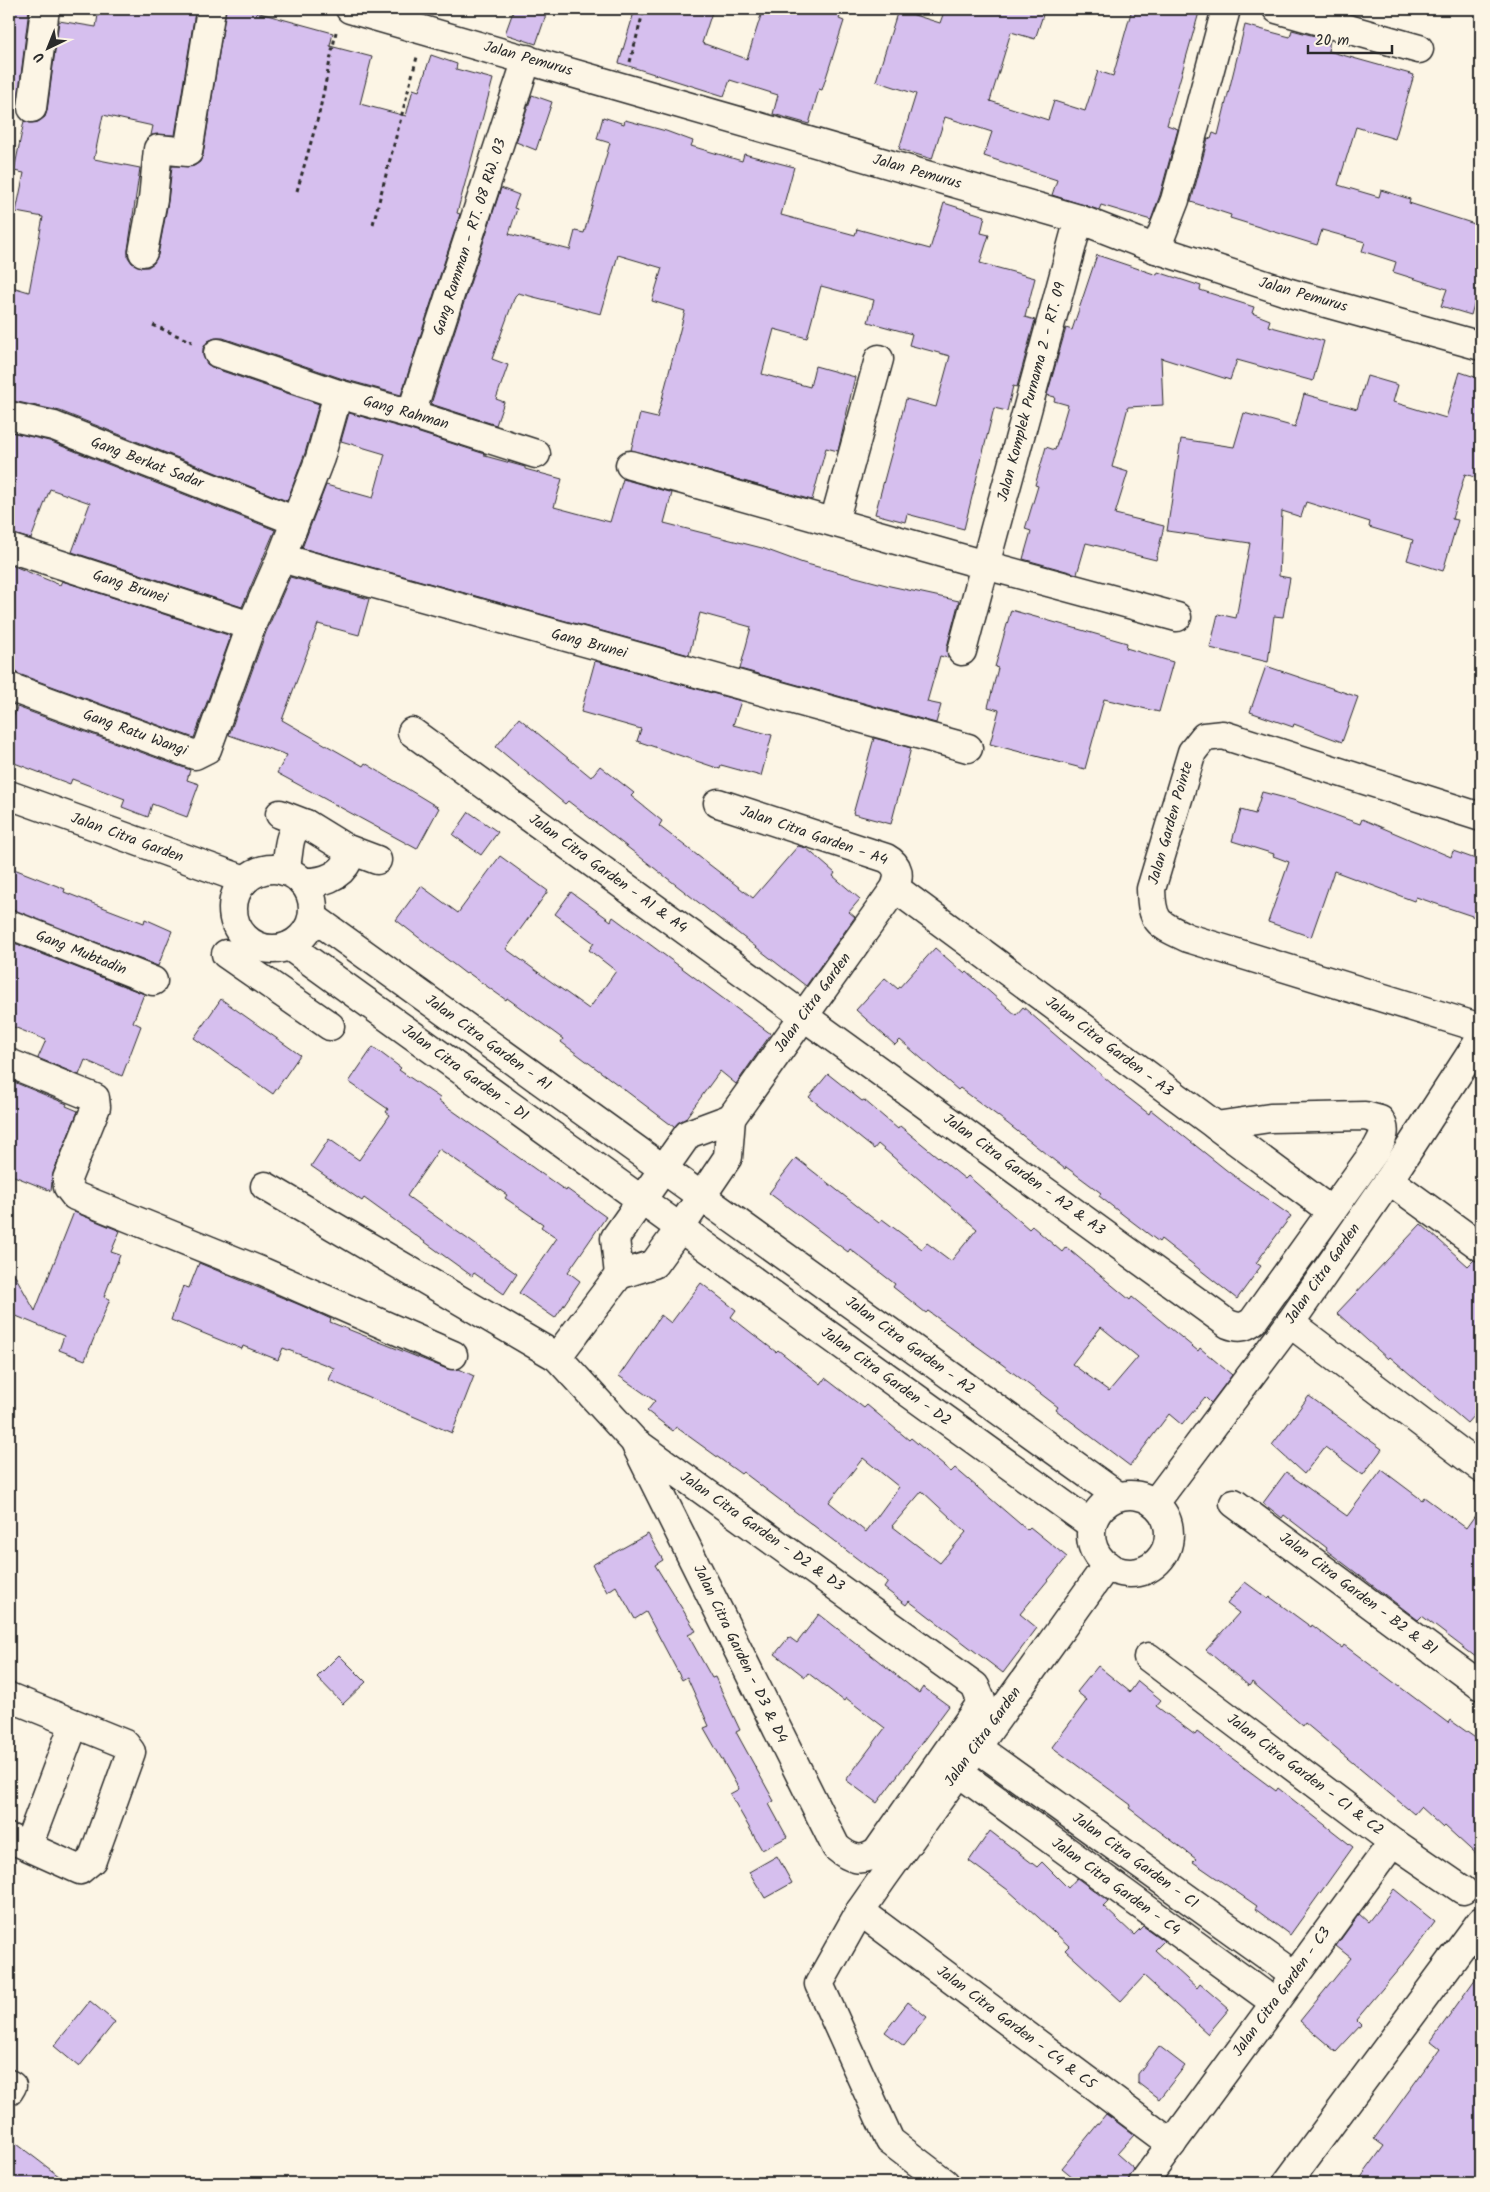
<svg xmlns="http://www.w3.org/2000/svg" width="1490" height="2192" font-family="Kalam,sans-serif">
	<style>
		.building { fill: #d6bfee; stroke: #2b2b2b; fill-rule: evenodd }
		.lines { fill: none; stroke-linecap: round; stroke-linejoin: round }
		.minor-casing { stroke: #2b2b2b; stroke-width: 31 }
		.path { stroke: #2b2b2b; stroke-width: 3; stroke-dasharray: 4 4; stroke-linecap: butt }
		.minor { stroke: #fcf5e5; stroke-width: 28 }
		.labels { text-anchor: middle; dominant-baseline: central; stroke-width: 4; stroke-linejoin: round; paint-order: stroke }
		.street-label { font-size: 15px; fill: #2b2b2b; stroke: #fcf5e5 }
	</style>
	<rect width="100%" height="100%" fill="#fcf5e5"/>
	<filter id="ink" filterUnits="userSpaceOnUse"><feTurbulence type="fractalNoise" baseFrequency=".02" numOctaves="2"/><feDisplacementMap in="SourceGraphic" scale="10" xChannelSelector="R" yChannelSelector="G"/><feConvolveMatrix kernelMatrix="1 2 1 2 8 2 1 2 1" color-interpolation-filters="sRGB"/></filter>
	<g filter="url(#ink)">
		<g class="building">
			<path d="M9 9H29L17 108 9 107Z"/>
			<path d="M99 9H178L195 12 175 135H151L153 126 103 115 94 159 140 168 128 250V257L132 263 141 267H148L154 263 158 255 168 202 172 166H194L200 162 203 155 226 9H245L333 33 330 46 372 57 360 104 406 116 413 89 419 91 431 55 457 64 456 69 493 79 457 213 460 214 401 395 343 379 223 338H215L208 341 203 348V356L207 364 213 368 319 404 305 453 287 501 60 411 13 401 15 381 9 380V286L29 292 43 217 16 212 24 173 14 171 24 121 30 123 38 122 45 117 47 111 59 21 96 27Z"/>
			<path d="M514 9H548L536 44 505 34Z"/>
			<path d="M635 9H713L702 43 747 59 763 9H843L839 19 844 21 822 90 819 89 809 124 773 114 778 95 730 80 724 96 619 63Z"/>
			<path d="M945 9H1045L1035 39 1011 32 990 101 1048 120 1054 101 1085 111 1098 71 1113 76 1132 9H1200L1167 125 1178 129 1160 195 1151 220 1101 205 1099 210 1052 195 1057 180 984 156 992 132 945 117 932 159 899 149 916 94 876 81 898 10 940 23Z"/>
			<path d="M1245 25 1290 37 1292 30 1330 40 1328 51 1414 75 1395 139 1356 127 1338 185 1379 197 1381 190 1410 199 1409 203 1481 226V280L1471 315 1441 306 1447 289 1393 272 1396 262 1362 251 1365 242 1322 230 1317 245 1230 218 1231 215 1191 202 1208 138 1211 139 1213 133 1218 135Z"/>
			<path d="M532 95 552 102 536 150 516 142Z"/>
			<path d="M603 117 624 124 625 120 666 131 693 141 691 146 742 161 744 154 794 167 781 215 855 235 857 229 930 249 944 203 985 216 981 233 989 235 980 263 1035 278 1025 317 1035 320 1017 387 1013 386 1007 411 994 408 964 529 907 514 905 522 875 514 906 399 936 407 950 356 909 345 912 334 868 322 874 300 821 286 807 338 774 329 762 374 810 387 815 366 855 377 838 451 826 448 812 500 631 450 640 414 657 418 685 311 652 301 662 268 618 255 601 314 518 293 515 296 492 359 508 365 496 399 504 402 496 425 431 404 501 188 519 195 514 208 517 209 509 234 570 250 575 231 584 233 610 143 597 139Z"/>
			<path d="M1097 255 1157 275 1158 272 1201 286 1200 290 1254 307 1252 313 1270 320 1268 326 1324 341 1313 381 1237 360 1230 380 1161 358 1163 405 1128 407 1112 467 1128 472 1115 514 1164 526 1156 560 1086 543 1077 574 1023 559 1031 531 1025 529 1038 486 1035 485 1046 447 1055 450 1068 405 1054 401 1055 397 1047 395 1066 328 1072 330Z"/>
			<path d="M1460 372 1481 379V479L1465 474 1452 519 1458 520 1443 571 1407 560 1413 540 1369 527 1370 522 1306 502 1301 517 1282 511 1279 576 1290 578 1283 617 1274 616 1268 662 1210 648 1218 614 1236 618 1250 543 1167 531 1181 439 1234 447 1244 413 1295 427 1304 394 1357 409 1367 376 1398 385 1393 402 1446 418Z"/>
			<path d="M349 413 407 429 485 454V456L525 467V469L562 479 554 507 610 522 623 479 672 493 664 523 762 548 803 563 890 586 959 601 947 647 948 658 940 656 927 702 941 705 936 723 740 669 751 627 700 613 689 655 302 548 326 485 373 498 385 454 341 441Z"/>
			<path d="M11 432 49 441 275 530 242 607 72 552 90 503 50 489 31 539 9 533V501L16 483 9 480V438Z"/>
			<path d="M9 564 60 585 62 581 231 636 194 738 16 673 17 671 9 668Z"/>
			<path d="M290 577 369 599 359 635 318 624 282 720 363 766 365 763 439 808 417 849 277 773 287 755 229 735 266 632Z"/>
			<path d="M1011 610 1127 643 1126 648 1173 662 1159 712 1104 699 1085 769 990 744 999 710 988 707 998 668 995 667Z"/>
			<path d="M595 661 741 701 733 725 772 735 761 776 721 765 720 769 637 741 641 729 581 712Z"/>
			<path d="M1266 666 1358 697 1342 742 1294 724 1293 727 1250 712Z"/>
			<path d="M17 707 190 770 187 780 199 784 187 817 152 804 148 817 122 807 125 799 72 779 70 784 9 761V730Z"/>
			<path d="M519 718 591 777 600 766 634 793 631 796 662 821 659 826 753 898 798 846 806 848 835 873 833 876 860 899 849 912 855 917 806 986 568 801 565 804 496 747Z"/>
			<path d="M874 738 911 748 891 824 853 814Z"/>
			<path d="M1262 792 1293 800 1360 824 1362 819 1451 857 1453 851 1481 861V919L1416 897 1414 901 1334 871 1311 937 1268 922 1289 862 1273 856 1274 854 1232 841 1241 810 1255 814Z"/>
			<path d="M469 812 498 832 481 855 453 835Z"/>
			<path d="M500 856 548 891 506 949 589 1009 616 971 589 950 594 943 555 914 571 892 611 921 613 917 771 1034 736 1084 720 1071 685 1119 674 1127 561 1042 563 1039 507 998 506 1000 467 972 466 974 396 920 421 886 458 913Z"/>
			<path d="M9 867 65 889 64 892 110 910 144 923 145 919 172 931 158 966 9 909Z"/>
			<path d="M9 941 144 994 133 1022 141 1026 122 1076 85 1060 79 1075 38 1058 46 1040 9 1025Z"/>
			<path d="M935 948 965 974 967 972 1016 1015 1023 1007 1126 1096 1149 1114 1151 1110 1230 1173 1291 1216 1256 1263 1261 1266 1237 1299 1161 1239 1159 1242 1126 1217 1099 1196 1101 1193 1066 1167 1065 1169 998 1116 960 1088 958 1090 900 1040 895 1045 856 1010 885 978 898 989Z"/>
			<path d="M221 999 300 1055 273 1094 194 1038Z"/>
			<path d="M373 1047 401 1068 399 1070 440 1098 439 1101 566 1191 567 1189 606 1217 568 1272 580 1281 555 1318 519 1293 557 1238 541 1227 543 1224 505 1198 507 1195 456 1160 439 1149 407 1196 517 1274 504 1294 474 1273 472 1276 364 1198 362 1201 311 1166 329 1139 359 1160 390 1115 386 1112 388 1109 349 1082Z"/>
			<path d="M828 1074 862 1101 864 1100 898 1129 900 1126 965 1179 968 1176 1029 1229 1032 1226 1062 1252 1066 1247 1130 1300 1132 1297 1198 1351 1200 1348 1232 1375 1211 1403 1205 1397 1182 1425 1169 1414 1130 1466 1056 1410 1058 1407 1003 1365 928 1311 926 1313 893 1287 895 1284 850 1249 848 1252 769 1193 796 1158 879 1223 882 1219 922 1249 927 1243 951 1261 977 1229 878 1144 874 1149 809 1097ZM1101 1327 1138 1357 1109 1391 1072 1364Z"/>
			<path d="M9 1080 67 1104 66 1106 78 1111 53 1173 51 1191 9 1174Z"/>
			<path d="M74 1212 120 1231 111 1252 120 1255 104 1297 110 1299 85 1360 59 1350 64 1336 9 1313V1265L35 1311Z"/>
			<path d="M1421 1224 1468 1266 1474 1260 1481 1262V1407L1467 1423 1390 1357 1388 1359 1337 1313Z"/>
			<path d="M199 1263 300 1305 331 1319 330 1322 447 1369H459L474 1376 452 1433 329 1380 334 1368 283 1348 278 1360 243 1346 242 1349 171 1320 183 1286 189 1288Z"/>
			<path d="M701 1283 736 1310 731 1317 776 1352 778 1350 821 1384 825 1378 864 1408 867 1405 909 1440 911 1438 951 1472 955 1468 1027 1530 1030 1527 1067 1557 1020 1614 1037 1628 1003 1673 909 1601 906 1605 884 1588 888 1582 743 1472 741 1474 676 1427 673 1431 647 1411 655 1401 619 1376 661 1315 671 1323ZM863 1458 899 1487 866 1532 829 1502ZM922 1491 966 1532 940 1563 892 1526Z"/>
			<path d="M1309 1396 1382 1449 1363 1475 1325 1447 1304 1474 1272 1445Z"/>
			<path d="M1382 1470 1422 1500 1424 1497 1466 1528 1481 1507V1661L1422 1616 1418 1620 1326 1550 1327 1548 1284 1515 1282 1518 1263 1503 1286 1472 1347 1516Z"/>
			<path d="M648 1534 663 1560 655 1565 696 1631 688 1635 712 1678 715 1677 740 1730 736 1732 774 1801 769 1804 787 1837 762 1850 730 1794 739 1789 704 1728 709 1726 687 1677 682 1680 646 1612 635 1619 616 1586 607 1592 592 1565Z"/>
			<path d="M1245 1582 1268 1599 1270 1597 1311 1627 1312 1625 1342 1648 1344 1645 1448 1723 1450 1720 1481 1742V1859L1445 1826 1443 1828 1420 1807 1414 1814 1305 1723 1303 1726 1252 1682 1249 1686 1206 1650 1239 1613 1227 1604Z"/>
			<path d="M819 1614 919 1693 923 1687 949 1706 877 1803 846 1780 885 1728 846 1698 844 1701 808 1673 805 1677 775 1654 789 1637 797 1643Z"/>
			<path d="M339 1655 366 1682 343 1704 317 1677Z"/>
			<path d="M1098 1666 1130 1692 1138 1681 1161 1700 1156 1706 1195 1735 1197 1732 1276 1791 1278 1788 1353 1847 1290 1935 1255 1909 1257 1906 1193 1862 1196 1859 1129 1808 1131 1805 1052 1747 1087 1700 1077 1692Z"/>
			<path d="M990 1831 1037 1867 1042 1862 1068 1888 1077 1878 1108 1901 1103 1906 1134 1935 1143 1926 1164 1941 1155 1950 1197 1988 1200 1984 1229 2009 1208 2034 1144 1976 1121 2001 1065 1950 1069 1946 1038 1917 1008 1890 969 1861Z"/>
			<path d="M777 1856 792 1883 765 1898 749 1872Z"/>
			<path d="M1394 1889 1435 1922 1409 1957 1356 2020 1361 2025 1336 2052 1300 2021 1351 1958 1336 1946 1359 1914 1368 1922Z"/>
			<path d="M1481 1971V2183H1357L1384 2146 1374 2139 1440 2048 1431 2041Z"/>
			<path d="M90 2001 115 2022 79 2067 54 2046Z"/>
			<path d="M908 2002 927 2017 904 2046 885 2032Z"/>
			<path d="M1159 2046 1185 2066 1159 2099 1138 2083V2074Z"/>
			<path d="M1106 2114 1134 2135 1117 2154 1134 2169 1128 2183H1080L1062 2168Z"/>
			<path d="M9 2138 68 2183H9Z"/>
		</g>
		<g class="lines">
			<g class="minor-casing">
				<g id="minor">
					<path d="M350 9 1079 219 1156 249 1290 293 1481 346"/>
					<path d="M1277 9 1419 49"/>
					<path d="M32 108 45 9"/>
					<path d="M1079 219 985 565 1177 617"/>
					<path d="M1156 249 1175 200 1226 9"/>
					<path d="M143 252 153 199 158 149 188 152 211 9"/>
					<path d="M218 353 338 394"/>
					<path d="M411 414 527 59"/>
					<path d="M9 416 54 426 283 516"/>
					<path d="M630 465 985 565 962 651"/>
					<path d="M834 522 879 359"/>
					<path d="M9 548 251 626 281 558 968 748"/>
					<path d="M280 561 320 458 338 394 411 414 536 454"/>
					<path d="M9 687 195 755 207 749 251 626"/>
					<path d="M412 732 1228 1324C1238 1328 1244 1328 1253 1321L1377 1148C1383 1137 1387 1131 1380 1120L1365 1116 1270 1118 1216 1126"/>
					<path d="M9 795 245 880"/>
					<path d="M718 803 886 858C899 865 900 875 895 888L731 1118"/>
					<path d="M280 814 306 824 345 848 377 860"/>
					<path d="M1481 817 1223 735 1204 737 1192 752 1151 889C1152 923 1158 924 1188 938L1481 1028"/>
					<circle cx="273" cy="909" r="40"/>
					<path d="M284 871C292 854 283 830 306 824"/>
					<path d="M302 882C321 883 340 878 349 859L345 848"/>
					<path d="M895 888 1331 1211"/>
					<path d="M313 917 1118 1496"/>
					<path d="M9 924 153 981"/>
					<path d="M289 946 1092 1525"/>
					<path d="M226 954 330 1026"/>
					<path d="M9 1063 95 1098 96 1107 67 1179 68 1187 75 1196 263 1272 453 1355"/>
					<path d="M731 1118 728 1157 680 1228 654 1264 619 1275 615 1238 688 1134Z"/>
					<path d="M1389 1180 1481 1247"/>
					<path d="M265 1186 557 1357 634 1441 975 1686 981 1700 977 1709 877 1852C861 1863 850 1859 836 1847L634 1441"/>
					<path d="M1290 1323 1481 1468"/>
					<path d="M557 1357 619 1275"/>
					<circle cx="1130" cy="1534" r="39"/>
					<path d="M1155 1503 1290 1323 1389 1180 1481 1038"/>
					<path d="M1234 1503 1481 1686"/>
					<path d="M1148 1657 1393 1842 1463 1890"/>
					<path d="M9 1697 125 1744 131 1752 92 1860 80 1870 9 1838"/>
					<path d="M976 1747 1294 1975"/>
					<path d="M958 1772 1274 2002"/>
					<path d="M28 1846 74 1724"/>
					<path d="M860 1911 1172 2144"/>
					<path d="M9 2084 12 2086 9 2091"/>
					<path d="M945 2183 890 2141 819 1984 860 1911 883 1878 1107 1565"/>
					<path d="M1143 2183 1393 1842"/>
					<path d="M1287 2183 1481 1921"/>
				</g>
			</g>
			<g class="path">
				<path d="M630 62 644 9"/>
				<path d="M297 191 319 114 336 32"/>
				<path d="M373 224 417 57"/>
				<path d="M153 325 192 342"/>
			</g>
			<use href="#minor" class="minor"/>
		</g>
	</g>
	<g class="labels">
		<g class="street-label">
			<text transform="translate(528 59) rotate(16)">Jalan Pemurus</text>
			<text transform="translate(917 172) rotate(16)">Jalan Pemurus</text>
			<text transform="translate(470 237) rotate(-72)">Gang Ramman - RT. 08 RW. 03</text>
			<text transform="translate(1303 295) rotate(16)">Jalan Pemurus</text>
			<text transform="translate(1032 392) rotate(-75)">Jalan Komplek Purnama 2 - RT. 09</text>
			<text transform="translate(406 413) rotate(16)">Gang Rahman</text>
			<text transform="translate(147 463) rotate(21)">Gang Berkat Sadar</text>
			<text transform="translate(130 587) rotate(18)">Gang Brunei</text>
			<text transform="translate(589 644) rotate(15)">Gang Brunei</text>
			<text transform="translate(135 733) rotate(20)">Gang Ratu Wangi</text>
			<text transform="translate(1171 823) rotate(-74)">Jalan Garden Pointe</text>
			<text transform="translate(814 836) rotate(19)">Jalan Citra Garden - A4</text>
			<text transform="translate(127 838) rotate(20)">Jalan Citra Garden</text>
			<text transform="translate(608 874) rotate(36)">Jalan Citra Garden - A1 &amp; A4</text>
			<text transform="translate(81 953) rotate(22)">Gang Mubtadin</text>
			<text transform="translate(813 1003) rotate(-54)">Jalan Citra Garden</text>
			<text transform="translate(488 1043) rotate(36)">Jalan Citra Garden - A1</text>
			<text transform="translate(1109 1047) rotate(37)">Jalan Citra Garden - A3</text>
			<text transform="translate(465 1073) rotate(36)">Jalan Citra Garden - D1</text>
			<text transform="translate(1024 1175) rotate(36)">Jalan Citra Garden - A2 &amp; A3</text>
			<text transform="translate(1323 1274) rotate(-55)">Jalan Citra Garden</text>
			<text transform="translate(910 1346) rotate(36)">Jalan Citra Garden - A2</text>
			<text transform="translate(886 1377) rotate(36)">Jalan Citra Garden - D2</text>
			<text transform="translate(762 1532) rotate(35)">Jalan Citra Garden - D2 &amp; D3</text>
			<text transform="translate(1358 1594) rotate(37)">Jalan Citra Garden - B2 &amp; B1</text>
			<text transform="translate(740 1654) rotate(64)">Jalan Citra Garden - D3 &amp; D4</text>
			<text transform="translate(983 1737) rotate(-54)">Jalan Citra Garden</text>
			<text transform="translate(1305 1775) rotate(37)">Jalan Citra Garden - C1 &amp; C2</text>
			<text transform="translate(1135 1861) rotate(36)">Jalan Citra Garden - C1</text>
			<text transform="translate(1116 1887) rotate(36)">Jalan Citra Garden - C4</text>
			<text transform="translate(1282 1992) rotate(-54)">Jalan Citra Garden - C3</text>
			<text transform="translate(1016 2028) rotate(37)">Jalan Citra Garden - C4 &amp; C5</text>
		</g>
	</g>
	<rect width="1490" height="2192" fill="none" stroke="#fcf5e5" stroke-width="30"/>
	<rect x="15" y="15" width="1460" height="2162" fill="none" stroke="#2b2b2b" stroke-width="2" filter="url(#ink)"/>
	<g transform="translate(48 48) rotate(223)" stroke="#fcf5e5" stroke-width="4" paint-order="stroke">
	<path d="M0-4L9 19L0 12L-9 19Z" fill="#2b2b2b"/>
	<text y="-8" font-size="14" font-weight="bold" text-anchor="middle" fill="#2b2b2b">U</text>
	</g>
	<path d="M1308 45v8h84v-8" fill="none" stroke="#2b2b2b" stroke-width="2.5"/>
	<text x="1315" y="45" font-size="15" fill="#2b2b2b" stroke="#fcf5e5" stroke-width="4" paint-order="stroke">20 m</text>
</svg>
